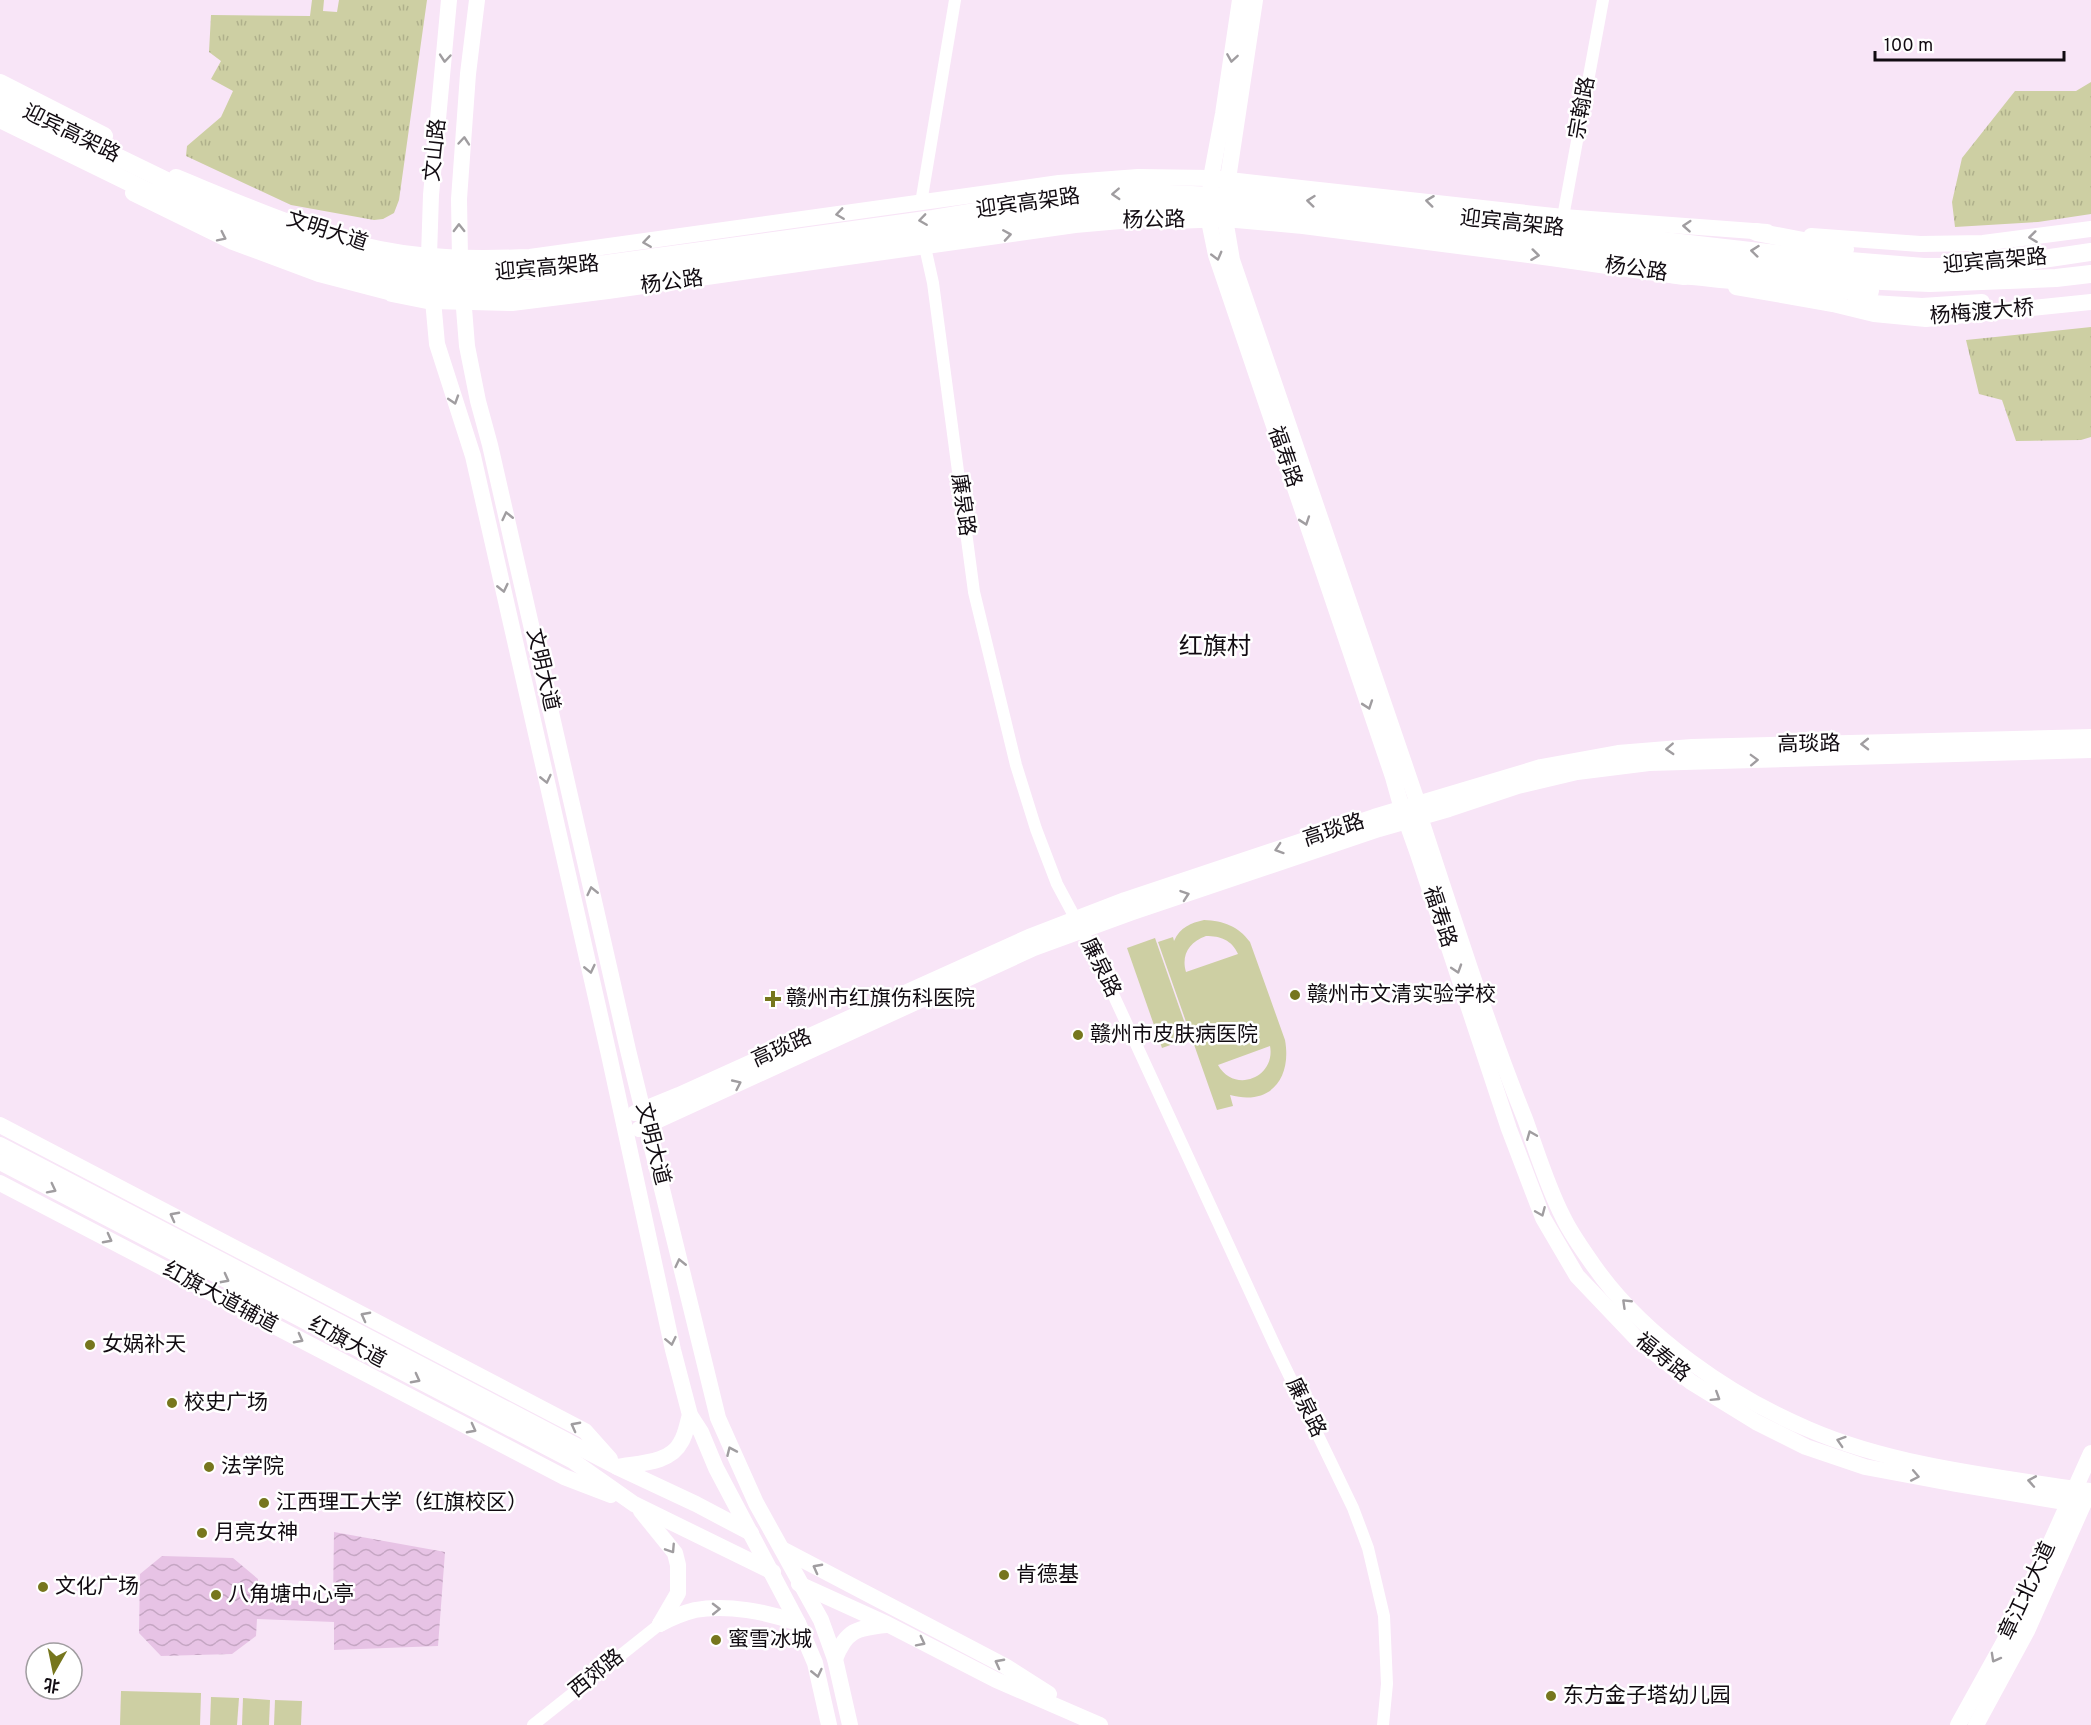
<svg xmlns="http://www.w3.org/2000/svg" width="2091" height="1725" font-family="Overpass,'Noto Sans SC',sans-serif">
	<style>
		.grass { fill: url(#grass-tufts) }
		.pitch { fill: #cdcfa3; fill-rule: evenodd }
		.water { fill: url(#water-waves) }
		.lines { fill: none; stroke-linecap: round; stroke-linejoin: round }
		.minor { stroke: #fff; stroke-width: 12 }
		.major { stroke: #fff; stroke-width: 16 }
		.highway { stroke: #fff; stroke-width: 18 }
		.oneway { stroke: #a09da0 }
		.poi-dot { fill: #76761d; stroke: #fff; stroke-width: 2 }
		.labels { text-anchor: middle; dominant-baseline: central; stroke-width: 5; stroke-linejoin: round; paint-order: stroke }
		.street-label { font-size: 21px; fill: #110b11; stroke: #fff }
		.poi-label { font-size: 21px; fill: #110b11; stroke: #fff; text-anchor: start }
		.quarter-label { font-size: 24px; fill: #110b11; stroke: #fff }
	</style>
	<defs>
		<pattern id="grass-tufts" width="24" height="20" patternUnits="userSpaceOnUse" patternTransform="scale(1.5)"><rect width="24" height="20" fill="#cdcfa3"/><path d="M3 7l-1-3M5 7V3M7 7l1-3M15 17l-1-3M17 17v-4M19 17l1-3" fill="none" stroke="#afb08b"/></pattern>
		<pattern id="water-waves" width="16" height="10" patternUnits="userSpaceOnUse" patternTransform="scale(1.5)"><rect width="16" height="10" fill="#e7c3e5"/><path d="M0 5q4-4 8 0t8 0" fill="none" stroke="#c5a6c3"/></pattern>
	</defs>
	<rect width="100%" height="100%" fill="#f8e5f7"/>
	<g class="grass">
		<path d="M312 0H324L323 11 337 12 339 0H427L399 200 394 213 383 219 374 220 291 205 186 156 187 146 221 117 233 91 211 79 221 61 209 52 211 15 310 16Z"/>
		<path d="M2091 82V214L2038 222 1955 227 1952 202 1962 158 2015 91H2076Z"/>
		<path d="M2091 327V437L2081 440 2016 441 2002 400 1979 394 1966 340Z"/>
	</g>
	<g class="pitch">
		<path d="M1204 920C1224 921 1238 926 1250 942L1285 1040C1292 1079 1270 1106 1230 1095L1233 1106 1217 1110 1158 942 1173 937 1174 941C1180 927 1191 923 1204 920ZM1206 936C1220 936 1232 940 1238 954L1186 972C1181 955 1189 942 1206 936ZM1270 1046C1276 1078 1234 1094 1218 1065Z"/>
		<path d="M1155 938 1190 1038 1162 1048 1127 948Z"/>
		<path d="M121 1691 201 1693 200 1725H120Z"/>
		<path d="M211 1697 239 1698 237 1725H210Z"/>
		<path d="M243 1698 270 1700 269 1725H242Z"/>
		<path d="M275 1700 302 1701 301 1725H274Z"/>
	</g>
	<path class="water" d="M334 1532 445 1552 438 1646 334 1650V1622L257 1619 256 1636 232 1654 161 1656 139 1633 140 1574 162 1556 233 1558 258 1579V1600L333 1602Z"/>
	<g class="lines">
		<g class="minor">
			<path d="M921 203 955 0"/>
			<path d="M1563 217 1603 0"/>
			<path d="M925 247 933 283 974 592 1016 765 1036 829 1057 884 1095 955 1275 1346 1353 1508 1368 1548 1384 1616 1387 1684 1383 1725"/>
			<path d="M533 1725 660 1624"/>
		</g>
		<g class="major">
			<path d="M449 0 431 195 429 256 437 344 473 456 609 1055 673 1350 690 1415 701 1432 716 1468 798 1623 815 1663 829 1725"/>
			<path d="M477 0 468 74 459 199 460 258 467 346 478 401 490 445 628 1050 718 1418 756 1503 821 1620 835 1659 850 1725"/>
			<path d="M1240 0 1223 114 1211 178 1209 221 1216 255 1393 777 1402 809 1418 854 1509 1129 1543 1218 1577 1276 1637 1339 1691 1382 1756 1422 1806 1447 1865 1467 1956 1484 2083 1505"/>
			<path d="M1255 0 1228 179 1225 219 1232 260 1418 804 1420 817C1454 919 1485 1020 1525 1119 1537 1152 1547 1186 1563 1217 1571 1234 1583 1250 1594 1266 1643 1336 1730 1396 1808 1429 1893 1466 1998 1477 2089 1491"/>
			<path d="M176 177C237 202 298 229 362 245 417 259 474 259 530 257L1059 183 1138 177 1211 178 1563 217 1767 232"/>
			<path d="M133 193 233 242 319 274 392 293"/>
			<path d="M1811 236 1920 244 1983 243 2091 229"/>
			<path d="M1736 287 1833 304 1874 314 1926 319 2091 302"/>
			<path d="M432 301 512 303 608 291 1075 225 1143 219 1174 221 1225 219 1303 226 1551 258 1684 277"/>
			<path d="M1855 302 1922 306 1982 302"/>
			<path d="M635 1113 679 1095 1029 937 1125 900 1374 817 1541 767 1618 753 1692 747 2091 737"/>
			<path d="M0 1125 585 1431 610 1459"/>
			<path d="M639 1129 1034 948 1130 913 1379 829 1449 809 1518 786 1577 772 1649 763 2091 750"/>
			<path d="M0 1145 617 1467 696 1504 751 1533"/>
			<path d="M0 1162 573 1461 634 1504 773 1572"/>
			<path d="M0 1183 564 1477 611 1495"/>
			<path d="M617 1467C638 1463 670 1464 681 1442 686 1434 687 1424 690 1415"/>
			<path d="M641 1511 675 1553 678 1565V1593L660 1624"/>
			<path d="M782 1549 1005 1666 1049 1694"/>
			<path d="M799 1584 887 1624 996 1680 1100 1725"/>
			<path d="M660 1624C671 1618 683 1613 695 1610 727 1604 768 1612 798 1623"/>
			<path d="M835 1659C846 1630 857 1628 886 1625"/>
			<path d="M1958 1725 2014 1624 2091 1453"/>
			<path d="M1976 1725 2027 1631 2087 1496"/>
		</g>
		<g class="highway">
			<path d="M0 83 104 136"/>
			<path d="M0 100 245 219 326 249 394 266 480 274 606 264 933 219 1066 197 1145 193 1306 200 1813 258 1924 267H1977L2009 264 2091 252"/>
			<path d="M0 119 147 191 322 263 391 280 453 288 532 289 932 235 1068 210 1143 209H1218L1304 215 1811 275 1882 281 1930 283 2056 278 2091 274"/>
			<path d="M1756 232 1845 249"/>
			<path d="M1671 274C1737 280 1803 289 1870 291"/>
			<path d="M392 293 432 301"/>
		</g>
	</g>
	<defs><path id="oneway-chevron" d="M-2-3.5L2.5 0L-2 3.5" fill="none" stroke-width="1.6" stroke-linecap="round" stroke-linejoin="round" transform="scale(1.5)"/></defs>
	<g class="oneway">
		<use href="#oneway-chevron" transform="translate(445 58) rotate(95)"/>
		<use href="#oneway-chevron" transform="translate(1232 58) rotate(99)"/>
		<use href="#oneway-chevron" transform="translate(464 141) rotate(-85)"/>
		<use href="#oneway-chevron" transform="translate(1116 194) rotate(177)"/>
		<use href="#oneway-chevron" transform="translate(1311 201) rotate(-174)"/>
		<use href="#oneway-chevron" transform="translate(1430 201) rotate(-173)"/>
		<use href="#oneway-chevron" transform="translate(840 214) rotate(172)"/>
		<use href="#oneway-chevron" transform="translate(923 220) rotate(172)"/>
		<use href="#oneway-chevron" transform="translate(1687 226) rotate(-176)"/>
		<use href="#oneway-chevron" transform="translate(459 228) rotate(-91)"/>
		<use href="#oneway-chevron" transform="translate(1007 235) rotate(-9)"/>
		<use href="#oneway-chevron" transform="translate(222 237) rotate(26)"/>
		<use href="#oneway-chevron" transform="translate(2033 237) rotate(173)"/>
		<use href="#oneway-chevron" transform="translate(647 242) rotate(172)"/>
		<use href="#oneway-chevron" transform="translate(1755 251) rotate(-174)"/>
		<use href="#oneway-chevron" transform="translate(1535 255) rotate(7)"/>
		<use href="#oneway-chevron" transform="translate(1217 256) rotate(75)"/>
		<use href="#oneway-chevron" transform="translate(454 400) rotate(72)"/>
		<use href="#oneway-chevron" transform="translate(507 516) rotate(-103)"/>
		<use href="#oneway-chevron" transform="translate(1305 521) rotate(71)"/>
		<use href="#oneway-chevron" transform="translate(503 588) rotate(77)"/>
		<use href="#oneway-chevron" transform="translate(1368 705) rotate(71)"/>
		<use href="#oneway-chevron" transform="translate(1865 744) rotate(179)"/>
		<use href="#oneway-chevron" transform="translate(1670 749) rotate(177)"/>
		<use href="#oneway-chevron" transform="translate(1754 760) rotate(-2)"/>
		<use href="#oneway-chevron" transform="translate(546 779) rotate(77)"/>
		<use href="#oneway-chevron" transform="translate(1279 849) rotate(162)"/>
		<use href="#oneway-chevron" transform="translate(592 891) rotate(-103)"/>
		<use href="#oneway-chevron" transform="translate(1185 895) rotate(-19)"/>
		<use href="#oneway-chevron" transform="translate(590 969) rotate(77)"/>
		<use href="#oneway-chevron" transform="translate(1457 969) rotate(72)"/>
		<use href="#oneway-chevron" transform="translate(737 1084) rotate(-25)"/>
		<use href="#oneway-chevron" transform="translate(1531 1135) rotate(-112)"/>
		<use href="#oneway-chevron" transform="translate(52 1189) rotate(27)"/>
		<use href="#oneway-chevron" transform="translate(1541 1212) rotate(67)"/>
		<use href="#oneway-chevron" transform="translate(174 1216) rotate(-152)"/>
		<use href="#oneway-chevron" transform="translate(108 1239) rotate(28)"/>
		<use href="#oneway-chevron" transform="translate(680 1263) rotate(-103)"/>
		<use href="#oneway-chevron" transform="translate(225 1279) rotate(28)"/>
		<use href="#oneway-chevron" transform="translate(1626 1303) rotate(-136)"/>
		<use href="#oneway-chevron" transform="translate(365 1316) rotate(-152)"/>
		<use href="#oneway-chevron" transform="translate(299 1339) rotate(28)"/>
		<use href="#oneway-chevron" transform="translate(671 1341) rotate(78)"/>
		<use href="#oneway-chevron" transform="translate(416 1379) rotate(28)"/>
		<use href="#oneway-chevron" transform="translate(1716 1397) rotate(32)"/>
		<use href="#oneway-chevron" transform="translate(575 1426) rotate(-152)"/>
		<use href="#oneway-chevron" transform="translate(472 1429) rotate(28)"/>
		<use href="#oneway-chevron" transform="translate(1841 1441) rotate(-162)"/>
		<use href="#oneway-chevron" transform="translate(731 1451) rotate(-114)"/>
		<use href="#oneway-chevron" transform="translate(1915 1476) rotate(11)"/>
		<use href="#oneway-chevron" transform="translate(2032 1481) rotate(-170)"/>
		<use href="#oneway-chevron" transform="translate(671 1549) rotate(57)"/>
		<use href="#oneway-chevron" transform="translate(817 1568) rotate(-152)"/>
		<use href="#oneway-chevron" transform="translate(716 1609) rotate(-1)"/>
		<use href="#oneway-chevron" transform="translate(921 1642) rotate(27)"/>
		<use href="#oneway-chevron" transform="translate(1995 1658) rotate(119)"/>
		<use href="#oneway-chevron" transform="translate(999 1663) rotate(-152)"/>
		<use href="#oneway-chevron" transform="translate(817 1673) rotate(77)"/>
	</g>
	<g class="poi-dot">
		<circle cx="1295" cy="995" r="6"/>
		<path d="M770 990h6v6h6v6h-6v6h-6v-6h-6v-6h6z"/>
		<circle cx="1078" cy="1035" r="6"/>
		<circle cx="90" cy="1345" r="6"/>
		<circle cx="172" cy="1403" r="6"/>
		<circle cx="209" cy="1467" r="6"/>
		<circle cx="264" cy="1503" r="6"/>
		<circle cx="202" cy="1533" r="6"/>
		<circle cx="1004" cy="1575" r="6"/>
		<circle cx="43" cy="1587" r="6"/>
		<circle cx="216" cy="1595" r="6"/>
		<circle cx="716" cy="1640" r="6"/>
		<circle cx="1551" cy="1696" r="6"/>
	</g>
	<g class="labels">
		<g class="street-label">
			<text transform="translate(1583 108) rotate(-80)">宗翰路</text>
			<text transform="translate(71 134) rotate(26)">迎宾高架路</text>
			<text transform="translate(436 150) rotate(-84)">文山路</text>
			<text transform="translate(1028 204) rotate(-8)">迎宾高架路</text>
			<text transform="translate(1154 221) rotate(-1)">杨公路</text>
			<text transform="translate(1512 224) rotate(6)">迎宾高架路</text>
			<text transform="translate(327 232) rotate(18)">文明大道</text>
			<text transform="translate(1995 262) rotate(-5)">迎宾高架路</text>
			<text transform="translate(547 269) rotate(-5)">迎宾高架路</text>
			<text transform="translate(1636 270) rotate(8)">杨公路</text>
			<text transform="translate(672 283) rotate(-8)">杨公路</text>
			<text transform="translate(1982 313) rotate(-5)">杨梅渡大桥</text>
			<text transform="translate(1284 457) rotate(71)">福寿路</text>
			<text transform="translate(962 505) rotate(82)">廉泉路</text>
			<text transform="translate(542 670) rotate(77)">文明大道</text>
			<text transform="translate(1809 745) rotate(-1)">高琰路</text>
			<text transform="translate(1334 831) rotate(-18)">高琰路</text>
			<text transform="translate(1439 917) rotate(72)">福寿路</text>
			<text transform="translate(1100 968) rotate(64)">廉泉路</text>
			<text transform="translate(782 1049) rotate(-24)">高琰路</text>
			<text transform="translate(652 1144) rotate(76)">文明大道</text>
			<text transform="translate(220 1298) rotate(28)">红旗大道辅道</text>
			<text transform="translate(347 1343) rotate(28)">红旗大道</text>
			<text transform="translate(1662 1358) rotate(39)">福寿路</text>
			<text transform="translate(1305 1408) rotate(64)">廉泉路</text>
			<text transform="translate(2028 1591) rotate(-65)">章江北大道</text>
			<text transform="translate(597 1674) rotate(-39)">西郊路</text>
		</g>
		<g class="poi-label">
			<text x="1307" y="995">赣州市文清实验学校</text>
			<text x="786" y="999">赣州市红旗伤科医院</text>
			<text x="1090" y="1035">赣州市皮肤病医院</text>
			<text x="102" y="1345">女娲补天</text>
			<text x="184" y="1403">校史广场</text>
			<text x="221" y="1467">法学院</text>
			<text x="276" y="1503">江西理工大学（红旗校区）</text>
			<text x="214" y="1533">月亮女神</text>
			<text x="1016" y="1575">肯德基</text>
			<text x="55" y="1587">文化广场</text>
			<text x="228" y="1595">八角塘中心亭</text>
			<text x="728" y="1640">蜜雪冰城</text>
			<text x="1563" y="1696">东方金子塔幼儿园</text>
		</g>
		<g class="quarter-label">
			<text x="1215" y="648">红旗村</text>
		</g>
	</g>
	<g transform="translate(54 1671) rotate(189)"><circle r="28" fill="#ffffff" stroke="#a09da0" stroke-width="1.5"/>
	<path d="M0-4.5L10 22L0 15L-10 22Z" fill="#76761d"/>
	<text y="-9" font-size="16" font-weight="bold" text-anchor="middle" fill="#110b11">北</text>
	</g>
	<path d="M1875 51v9h189v-9" fill="none" stroke="#110b11" stroke-width="3"/>
	<text x="1884" y="51" font-size="18" fill="#110b11" stroke="#ffffff" stroke-width="4.5" paint-order="stroke">100 m</text>
</svg>
